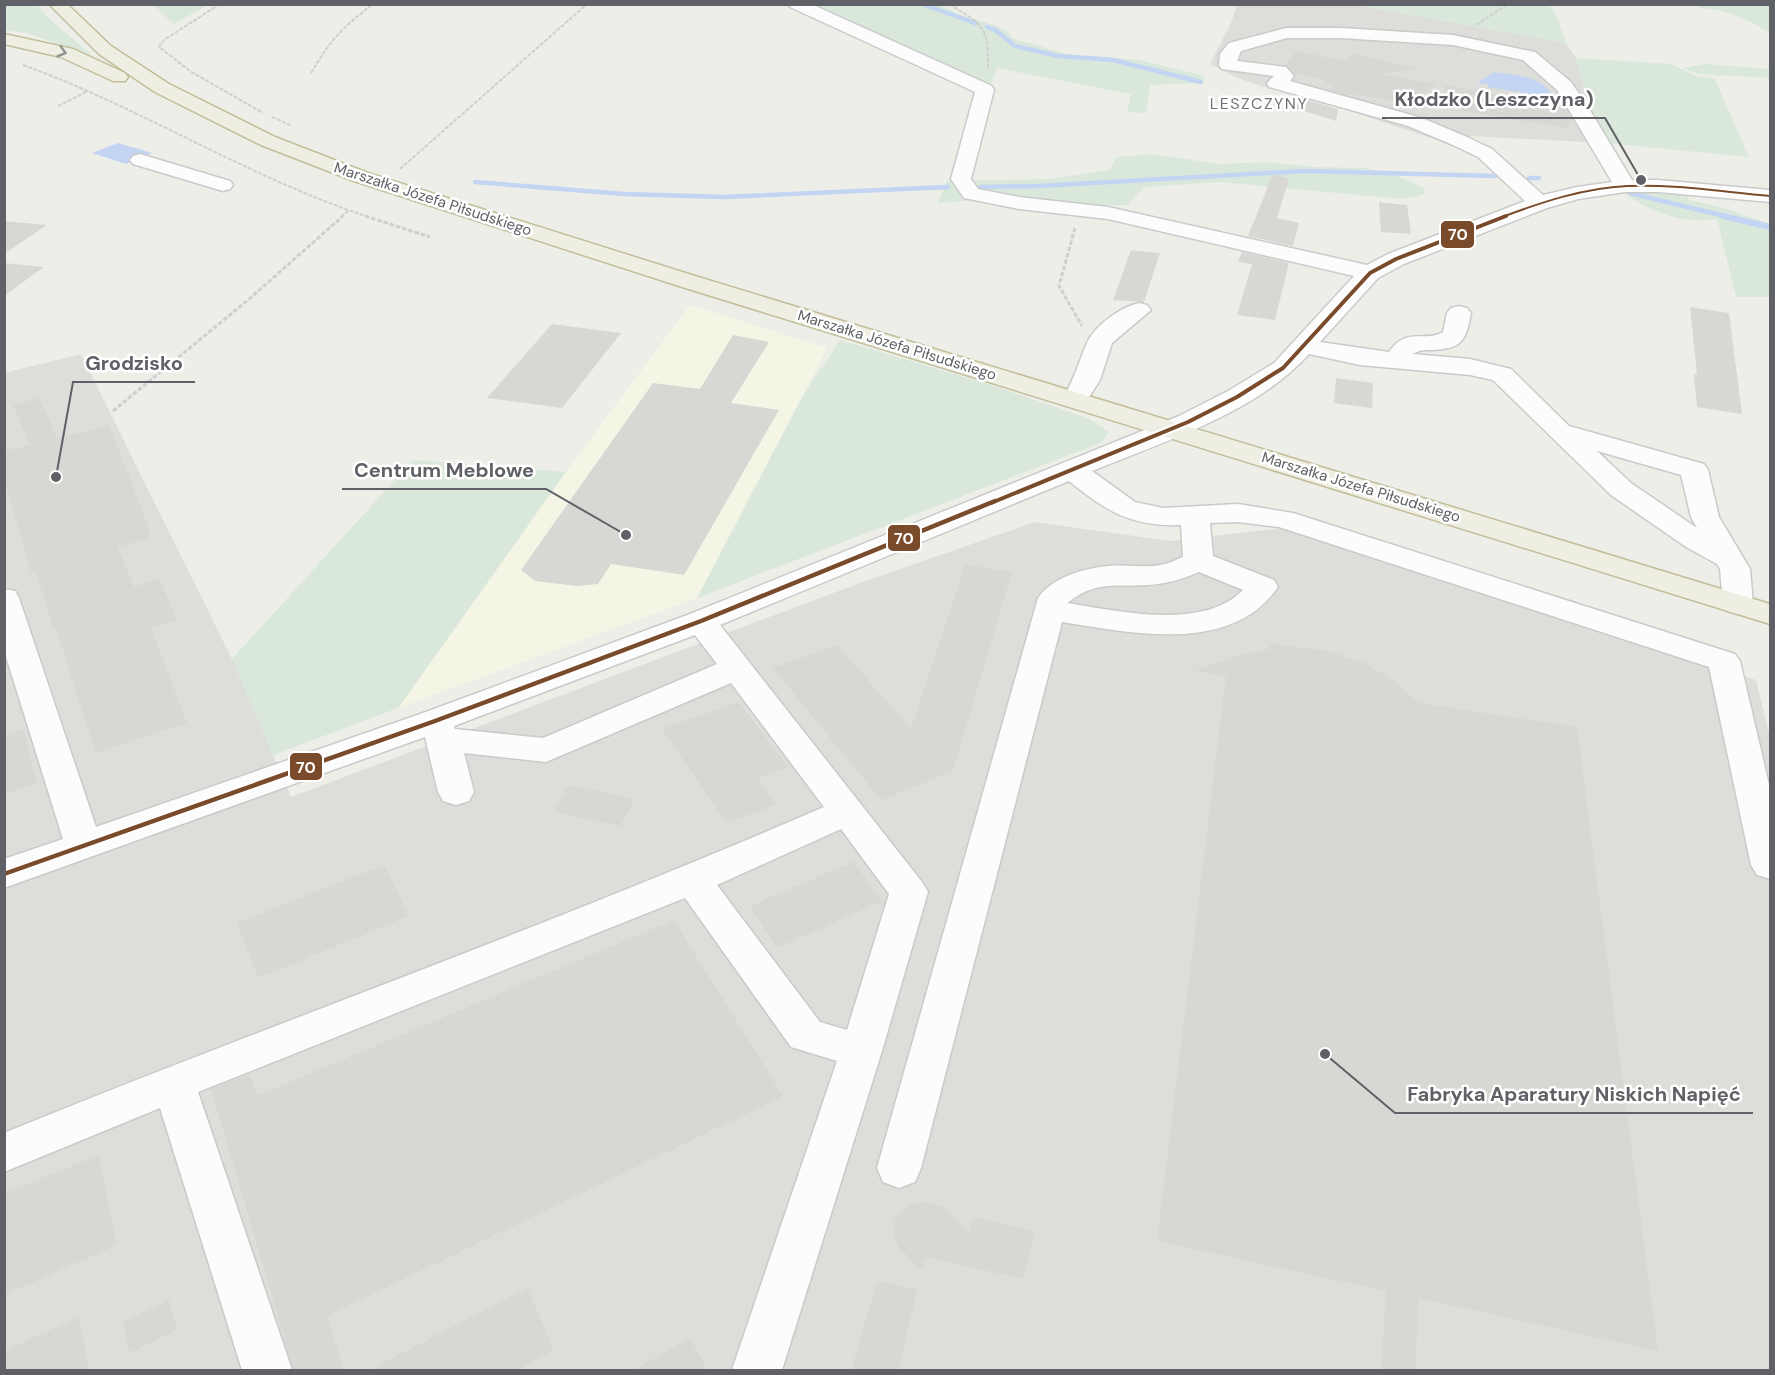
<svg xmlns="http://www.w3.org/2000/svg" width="1775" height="1375" font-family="'DM Sans',sans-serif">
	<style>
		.commercial { fill: #f5f5e5 }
		.industrial { fill: #ddddda }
		.green { fill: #d9e8da }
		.water { fill: #c3d5f3 }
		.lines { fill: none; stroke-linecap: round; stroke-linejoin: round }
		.stream-far1 { stroke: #c3d5f3; stroke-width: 4.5 }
		.stream { stroke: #c3d5f3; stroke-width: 6 }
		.building { fill: #d8d7d4 }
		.minor-casing { stroke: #cacaca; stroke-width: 3 }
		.highway-casing { stroke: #c2be9a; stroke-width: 3 }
		.path-far1 { stroke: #ccd0ce; stroke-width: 2; stroke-dasharray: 4 1.5; stroke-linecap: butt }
		.path { stroke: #ccd0ce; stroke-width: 3; stroke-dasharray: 4.5 2; stroke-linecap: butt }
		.minor { fill: #fcfcfc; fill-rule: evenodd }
		.highway { fill: #efeee3; fill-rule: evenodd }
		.bus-1-far2-casing { stroke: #fff; stroke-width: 4.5 }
		.bus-1-far1-casing { stroke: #fff; stroke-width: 8 }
		.bus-1-casing { stroke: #fff; stroke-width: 9 }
		.bus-1-far2 { stroke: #7a4b2a; stroke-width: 2 }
		.bus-1-far1 { stroke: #7a4b2a; stroke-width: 4 }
		.bus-1 { stroke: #7a4b2a; stroke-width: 4.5 }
		.oneway { stroke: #919292 }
		.labels { text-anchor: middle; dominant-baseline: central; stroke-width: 5; stroke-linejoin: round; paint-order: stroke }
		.far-street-label { font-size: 15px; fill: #5f6166; stroke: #fff }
		.far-neighbourhood-label { font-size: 16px; letter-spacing: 1.5px; fill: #707278; stroke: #fff }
		.leader { fill: none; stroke: #5f6166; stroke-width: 2 }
		.callout-dot { fill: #5f6166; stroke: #fff; stroke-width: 2 }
		.callout-label { font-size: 20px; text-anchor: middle; font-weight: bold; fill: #5f6166; stroke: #fff; stroke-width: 5; stroke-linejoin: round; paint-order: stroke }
		.line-badge { stroke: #fff; stroke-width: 2 }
		.badge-label { font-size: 16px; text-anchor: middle; font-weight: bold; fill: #fff }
	</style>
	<rect width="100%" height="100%" fill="#eeeee9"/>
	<path class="commercial" d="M690 305 827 348 697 598 398 708 566 472Z"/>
	<g class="industrial">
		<path d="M1237 5H1357L1566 43 1576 58 1583 85 1605 143 1470 136 1443 142 1317 100 1261 86 1235 77 1210 64 1231 23Z"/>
		<path d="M81 354 232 659 291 797 860 583 1035 522 1170 541 1284 528 1756 680 1770 737V1370H5L4 373Z"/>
	</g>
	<g class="green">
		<path d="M5 4 38 5 46 16 92 55 26 33 5 30Z"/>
		<path d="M153 5H208L174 24Z"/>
		<path d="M805 5H940L963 16 994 25 1007 31 1014 39 1067 54 1139 60 1205 76 1201 83 1150 85 1146 113 1127 112 1131 94 997 68 991 86Z"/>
		<path d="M1357 5H1549L1558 18 1566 43Z"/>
		<path d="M1695 5H1770V33C1754 23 1736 14 1717 10 1708 8 1703 11 1695 5Z"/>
		<path d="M1576 58 1671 64 1696 76 1715 79 1749 157 1605 143 1583 85Z"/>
		<path d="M1704 64 1770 69V78L1699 74 1683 68Z"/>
		<path d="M1152 154 1219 164 1266 162 1316 167 1365 168 1395 175 1424 188 1425 194 1410 198H1391L1219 182 1145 187 1128 205H1093L1075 211 988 199 938 203 947 181 1048 179 1109 170 1117 157Z"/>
		<path d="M1635 192 1687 193 1689 200 1727 209 1770 224V297H1736L1717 219C1686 225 1655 213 1629 197Z"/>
		<path d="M840 340 988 384 1090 419 1109 432 1101 443 697 598 804 394Z"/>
		<path d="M413 460 566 472 398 708 273 755 232 659Z"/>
	</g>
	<g class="water">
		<path d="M1494 72C1517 76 1543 75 1554 98L1488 87V84L1477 83Z"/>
		<path d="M118 143 152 153 126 164 92 153Z"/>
	</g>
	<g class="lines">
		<g class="stream-far1">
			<path d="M922 4 975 23"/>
			<path d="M987 27 995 30 1015 46 1058 56 1113 60 1201 82"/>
			<path d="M1529 178H1539"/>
			<path d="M475 182 624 194 723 197 948 187"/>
			<path d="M981 187 1039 186 1305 171 1495 176"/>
			<path d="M1629 193 1729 217"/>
		</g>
		<path class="stream" d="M1723 216 1770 227"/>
	</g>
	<g class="building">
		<path d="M1297 51 1342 61 1355 54 1415 68 1380 74 1436 84 1410 103 1342 93 1327 89 1335 85 1324 82 1327 80 1294 73 1284 65Z"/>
		<path d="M1442 85 1563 105 1571 117 1568 128 1462 111Z"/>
		<path d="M1304 99 1338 109 1336 121 1288 106Z"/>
		<path d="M1273 174 1289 179 1277 218 1299 223 1293 246 1248 236Z"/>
		<path d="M1379 202 1407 205 1411 234 1381 232Z"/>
		<path d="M4 221 47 225 4 254Z"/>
		<path d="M1131 250 1160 253 1144 302 1113 300Z"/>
		<path d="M1242 252 1289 263 1275 320 1237 315 1252 264 1238 262Z"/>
		<path d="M4 263 44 267 4 296Z"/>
		<path d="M1690 307 1729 313 1742 414 1697 407 1694 374 1697 375Z"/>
		<path d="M552 324 621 333 562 408 487 398Z"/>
		<path d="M733 335 769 342 731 403 779 410 684 575 611 564 598 584 577 586 535 581 521 570 653 383 700 389Z"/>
		<path d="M1336 378 1373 383 1372 408 1334 403Z"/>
		<path d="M39 398 57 438 109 425 149 528V538L117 547 134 587 159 579 177 620 151 628 187 723 96 753 55 626H53L35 570 31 572 4 478V451L30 445 13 405Z"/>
		<path d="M965 565 1012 572 953 771 881 800 773 668 837 645 911 729Z"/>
		<path d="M1269 643 1327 651 1364 663 1395 681 1419 703 1577 727 1658 1351 1419 1298 1415 1371H1381L1386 1291 1157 1241 1226 676 1195 671 1235 656 1270 649Z"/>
		<path d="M739 702 788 767 758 778 776 804 727 823 662 729Z"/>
		<path d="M23 729 37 783 4 794V736Z"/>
		<path d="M569 785 635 799 620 826 553 812Z"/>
		<path d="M853 862 882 901 777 948 750 906Z"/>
		<path d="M384 865 409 916 258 978 237 923Z"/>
		<path d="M674 920 783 1096 327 1316 344 1371H294L211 1089 250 1074 257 1096Z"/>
		<path d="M98 1155 117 1245 4 1295V1194Z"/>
		<path d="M922 1202 943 1207 969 1232 973 1217 1034 1231 1024 1279 925 1257 922 1271 898 1246 893 1232 895 1220 901 1211 911 1204Z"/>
		<path d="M877 1281 917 1290 898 1371H851Z"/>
		<path d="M527 1288 554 1350 516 1371H368Z"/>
		<path d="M169 1300 177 1330 129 1353 123 1322Z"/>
		<path d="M79 1317 89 1371H4V1351Z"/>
		<path d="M690 1338 708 1371H632Z"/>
	</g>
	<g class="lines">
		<g class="minor-casing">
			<g id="minor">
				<path d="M788 4H811L992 86 994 90 971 179 978 189 1019 197 1108 207 1367 265 1388 254 1525 201 1478 157 1453 145 1408 126 1269 87 1267 83 1274 76 1222 69 1219 65 1220 54 1229 43 1286 28H1341L1453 35 1535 52 1571 82 1588 107 1632 180H1658L1770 190V202L1658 192H1625L1578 199 1547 208 1404 264 1378 278 1320 342 1389 352C1407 326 1424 343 1443 332L1447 313 1451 308 1459 306 1467 308 1471 313C1466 341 1462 349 1431 350 1424 350 1419 350 1413 354L1470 359 1511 369 1569 426 1704 464 1708 470 1719 517 1750 569 1753 604 1749 611 1738 614 1727 611 1723 604 1720 569 1717 564 1686 547 1611 495 1493 380 1470 375 1360 365 1309 354C1256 413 1163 442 1092 471L1135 502 1163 508 1238 504 1293 513 1735 654 1740 661 1770 789V879L1757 875 1751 865 1709 667 1279 527 1238 522 1210 523 1213 556 1274 580 1278 587C1232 655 1131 633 1062 622L921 1168 915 1182 899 1188 883 1182 877 1168 1038 598C1052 577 1085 568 1109 566 1128 564 1147 569 1165 564 1171 563 1177 559 1183 557L1181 525C1131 527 1106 511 1069 481L720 625 922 882 928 892 882 1051 782 1370H732L837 1061 791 1047 685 898 198 1092 292 1370H242L160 1108 4 1172V1133C277 1022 554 924 824 807L731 683 546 762 464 753 474 792 469 801 456 805 443 801 438 792 425 737 4 888V859L63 839 4 650V589L15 591 19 598 96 827 423 713 690 614 1179 416 1228 391 1274 363 1354 276 1108 219 1019 209 964 198 951 179 975 92 790 7ZM1287 38H1341L1453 45 1523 60 1557 90 1612 182 1577 187 1543 195 1492 149 1467 137 1422 118 1290 81 1294 76 1286 67 1237 61 1241 51ZM1597 451 1681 475 1691 517 1697 528 1631 483ZM1199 572 1243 590C1203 631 1118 611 1067 603 1097 580 1114 587 1148 585 1166 584 1183 579 1199 572ZM695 635 717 664 543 738 455 729 454 726ZM841 829 889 894 847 1030 820 1022 717 885Z"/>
				<path d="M140 154 230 181 233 185 230 189 223 191 133 164 130 160 133 156Z"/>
				<path d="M1139 303 1147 305 1151 310 1112 343 1100 380 1084 405 1075 407 1066 405 1062 399C1075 379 1078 363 1087 343 1095 325 1121 307 1139 303Z"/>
			</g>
		</g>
		<g class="highway-casing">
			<g id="highway">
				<path d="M49 4H67L111 46 169 84 275 137 368 173 695 276 1770 604V624L679 286 354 181 261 145 155 92 99 54Z"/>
				<path d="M4 34 73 49 125 73 128 77 125 81H113L61 57 4 44Z"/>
			</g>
		</g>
		<g class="path-far1">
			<path d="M220 4 164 40 159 47 190 71 263 113"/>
			<path d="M949 4C985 26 988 26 988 69"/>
			<path d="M1476 25 1508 4"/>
			<path d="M23 65C142 108 249 178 369 217"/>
			<path d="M311 73C332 38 341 29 373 4"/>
			<path d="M58 106 86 92"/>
			<path d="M272 117 290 125"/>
			<path d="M400 169 587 4"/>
			<path d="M341 217 349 210"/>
		</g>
		<g class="path">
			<path d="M365 216 430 237"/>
			<path d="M1075 228 1059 286 1082 326"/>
			<path d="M113 411 248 300 343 216"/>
		</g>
		<use href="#minor" class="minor"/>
		<use href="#highway" class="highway"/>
		<g class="bus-1-far2-casing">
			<path id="bus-1-far2" d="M1502 217C1542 202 1584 188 1627 186 1675 184 1723 192 1770 196"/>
		</g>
		<g class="bus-1-far1-casing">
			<path id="bus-1-far1" d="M991 503 1188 422 1237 397 1283 368 1370 273 1396 259 1506 216"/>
		</g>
		<g class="bus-1-casing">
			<path id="bus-1" d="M4 874 435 721 701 621 995 501"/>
		</g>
		<use href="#bus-1-far2" class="bus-1-far2"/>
		<use href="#bus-1-far1" class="bus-1-far1"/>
		<use href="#bus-1" class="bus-1"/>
	</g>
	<defs><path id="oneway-chevron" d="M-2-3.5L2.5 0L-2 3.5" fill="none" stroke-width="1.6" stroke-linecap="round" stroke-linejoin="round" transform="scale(1.5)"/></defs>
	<use class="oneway" href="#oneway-chevron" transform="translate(62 52) rotate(16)"/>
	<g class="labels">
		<g class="far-street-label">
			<text transform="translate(433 199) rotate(18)">Marszałka Józefa Piłsudskiego</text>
			<text transform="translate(897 345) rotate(17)">Marszałka Józefa Piłsudskiego</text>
			<text transform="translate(1361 487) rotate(17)">Marszałka Józefa Piłsudskiego</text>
		</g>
		<g class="far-neighbourhood-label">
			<text x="1259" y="103">LESZCZYNY</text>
		</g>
	</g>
	<path class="leader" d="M1641 180L1605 118H1382M56 477L73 382H195M626 535L546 489H342M1325 1054L1395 1113H1753"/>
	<g class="callout-dot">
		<circle cx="1641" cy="180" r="6"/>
		<circle cx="56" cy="477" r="6"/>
		<circle cx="626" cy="535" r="6"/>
		<circle cx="1325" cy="1054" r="6"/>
	</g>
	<g class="callout-label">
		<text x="1494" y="106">Kłodzko (Leszczyna)</text>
		<text x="134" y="370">Grodzisko</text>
		<text x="444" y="477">Centrum Meblowe</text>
		<text x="1574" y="1101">Fabryka Aparatury Niskich Napięć</text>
	</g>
	<g class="line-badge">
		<rect x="1440" y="220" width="35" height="29" rx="6" fill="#7a4b2a"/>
		<rect x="887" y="524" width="34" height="28" rx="6" fill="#7a4b2a"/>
		<rect x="289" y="752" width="34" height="29" rx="6" fill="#7a4b2a"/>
	</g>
	<g class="badge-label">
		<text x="1458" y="240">70</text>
		<text x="904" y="544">70</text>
		<text x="306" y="773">70</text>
	</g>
	<rect width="1775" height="1375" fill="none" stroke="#5f6166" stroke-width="12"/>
</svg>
